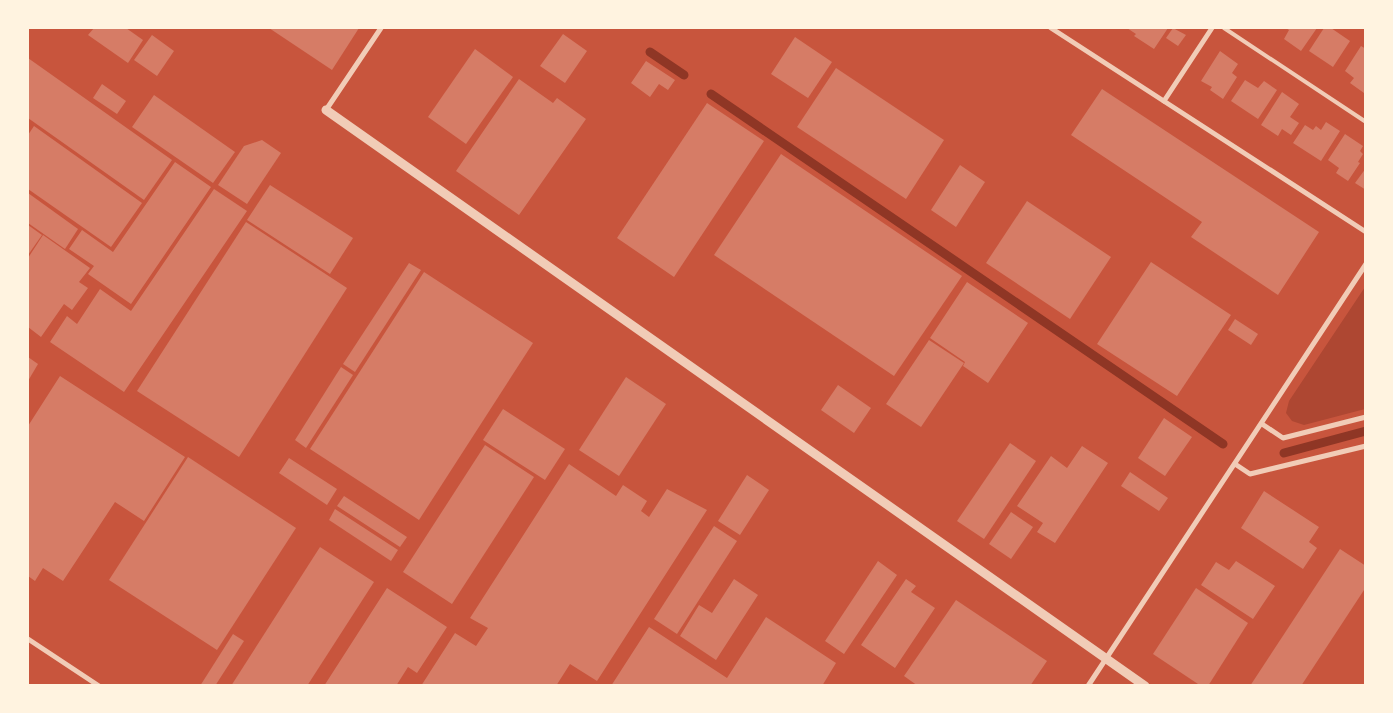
<svg xmlns="http://www.w3.org/2000/svg" width="1393" height="713" font-family="Quicksand,sans-serif">
	<style>
		.green { fill: #ae4732 }
		.lines { fill: none; stroke-linecap: round; stroke-linejoin: round }
		.stream { stroke: #8f3625; stroke-width: 9 }
		.building { fill: #d67c66 }
		.service { stroke: #f1ccb7; stroke-width: 4 }
		.minor { stroke: #f1ccb7; stroke-width: 5 }
		.tertiary { stroke: #f1ccb7; stroke-width: 9 }
	</style>
	<rect width="100%" height="100%" fill="#c8553d"/>
	<path class="green" d="M1365 287V409L1304 425 1292 421 1286 413 1289 401Z"/>
	<g class="lines">
		<g class="stream">
			<path d="M650 52 684 75"/>
			<path d="M711 94 1223 444"/>
			<path d="M1284 453 1366 431"/>
		</g>
	</g>
	<g class="building">
		<path d="M94 28H126L143 40 128 63 88 35Z"/>
		<path d="M269 28H359L332 70Z"/>
		<path d="M1127 28H1168L1154 49 1134 36 1136 34Z"/>
		<path d="M1173 28 1186 35 1178 46 1166 38Z"/>
		<path d="M1286 28H1317L1301 51 1284 39 1289 30Z"/>
		<path d="M1324 28H1331L1350 41 1333 67 1309 51Z"/>
		<path d="M563 34 587 51 565 83 540 66Z"/>
		<path d="M152 35 174 51 157 76 134 60Z"/>
		<path d="M795 37 832 62 808 98 771 74Z"/>
		<path d="M1361 46 1366 49 1364 93 1350 83 1354 78 1345 71Z"/>
		<path d="M475 49 513 77 466 144 428 117Z"/>
		<path d="M1220 51 1238 64 1232 73 1237 77 1223 99 1210 90 1212 87 1201 81Z"/>
		<path d="M28 58 172 160 144 200 28 118Z"/>
		<path d="M646 61 675 80 668 90 659 84 650 97 631 83Z"/>
		<path d="M836 68 944 140 906 199 797 127Z"/>
		<path d="M519 79 553 103 557 98 586 119 519 215 456 171Z"/>
		<path d="M1245 80 1258 88 1264 81 1277 90 1258 119 1231 101Z"/>
		<path d="M102 84 126 101 117 114 93 98Z"/>
		<path d="M1102 89 1319 232 1278 295 1191 237 1202 222 1071 135Z"/>
		<path d="M1282 92 1299 104 1290 117 1299 123 1291 135 1282 129 1278 136 1261 125Z"/>
		<path d="M154 95 235 152 213 183 132 127Z"/>
		<path d="M707 103 764 141 674 277 617 238Z"/>
		<path d="M1326 122 1340 131 1321 161 1293 143 1305 125 1313 130 1316 126 1321 130Z"/>
		<path d="M34 126 142 203 111 247 28 189V135Z"/>
		<path d="M1345 134 1363 146 1360 151 1363 154 1358 162 1360 163 1348 181 1336 173 1339 168 1328 160Z"/>
		<path d="M262 140 281 153 247 204 218 185 244 146Z"/>
		<path d="M781 154 962 276 894 376 714 255Z"/>
		<path d="M175 162 211 187 131 304 88 274 94 266 69 249 82 230 113 252Z"/>
		<path d="M960 165 985 182 956 227 931 210Z"/>
		<path d="M1366 168V190L1355 183Z"/>
		<path d="M270 185 353 238 330 274 247 220Z"/>
		<path d="M214 189 247 211 124 392 50 342 67 316 77 324 100 289 131 311Z"/>
		<path d="M28 193 78 229 65 249 28 223Z"/>
		<path d="M1027 201 1111 257 1070 319 986 263Z"/>
		<path d="M246 222 347 288 239 457 137 391Z"/>
		<path d="M28 225 42 235 28 255Z"/>
		<path d="M43 235 90 268 79 282 88 288 72 310 64 304 41 337 28 327V258Z"/>
		<path d="M1151 262 1231 315 1177 396 1097 344Z"/>
		<path d="M409 263 421 270 355 372 343 364Z"/>
		<path d="M424 272 533 343 419 520 310 449Z"/>
		<path d="M967 282 1028 323 988 383 963 366 965 362 930 338Z"/>
		<path d="M1235 319 1258 334 1251 345 1228 330Z"/>
		<path d="M929 340 964 363 921 427 886 404Z"/>
		<path d="M28 357 38 364 28 381Z"/>
		<path d="M341 367 353 375 306 448 295 440Z"/>
		<path d="M60 376 185 457 144 521 115 502 63 581 43 568 35 581 28 576V426Z"/>
		<path d="M626 377 666 404 619 476 579 450Z"/>
		<path d="M838 385 871 408 854 433 821 410Z"/>
		<path d="M503 409 565 449 545 480 483 440Z"/>
		<path d="M1164 418 1192 437 1165 476 1138 458Z"/>
		<path d="M1010 443 1036 461 984 539 957 521Z"/>
		<path d="M485 445 534 477 452 604 403 572Z"/>
		<path d="M1082 446 1108 463 1055 543 1037 532 1043 523 1017 506 1051 456 1067 468Z"/>
		<path d="M188 457 296 528 217 650 109 580Z"/>
		<path d="M289 458 337 489 327 505 279 473Z"/>
		<path d="M569 464 616 496 623 485 647 501 641 511 649 517 667 489 707 510 597 681 570 664 556 686H421L455 633 476 646 488 628 470 618Z"/>
		<path d="M1130 472 1168 498 1159 511 1121 486Z"/>
		<path d="M747 475 769 490 740 535 718 521Z"/>
		<path d="M1264 491 1319 527 1309 542 1317 548 1303 569 1241 528Z"/>
		<path d="M344 496 407 537 400 547 337 506Z"/>
		<path d="M335 509 398 550 391 561 329 520Z"/>
		<path d="M1011 512 1033 527 1011 559 989 544Z"/>
		<path d="M714 526 737 541 677 634 654 619Z"/>
		<path d="M320 547 374 582 307 686H231Z"/>
		<path d="M1340 549 1366 566V587L1301 686H1250Z"/>
		<path d="M878 561 897 575 844 654 825 641Z"/>
		<path d="M1236 561 1275 586 1253 619 1201 585 1216 562 1229 570Z"/>
		<path d="M734 579 758 595 716 660 680 636 699 605 712 613Z"/>
		<path d="M906 579 916 586 911 592 935 608 895 668 861 645Z"/>
		<path d="M387 588 447 627 417 673 408 667 396 686H324Z"/>
		<path d="M1196 588 1248 623 1208 686H1201L1153 654Z"/>
		<path d="M956 600 1047 661 1030 686H918L904 676Z"/>
		<path d="M766 617 836 663 822 686H611L649 627 727 678Z"/>
		<path d="M233 634 244 641 215 686H200Z"/>
	</g>
	<g class="lines">
		<path class="service" d="M1224 28 1366 122"/>
		<g class="minor">
			<path d="M1051 28 1366 232"/>
			<path d="M1164 101 1212 28"/>
			<path d="M326 110 381 28"/>
			<path d="M1262 424 1283 438 1366 417"/>
			<path d="M1235 464 1250 474 1366 446"/>
			<path d="M28 639 99 686"/>
			<path d="M1088 686 1366 264"/>
		</g>
		<path class="tertiary" d="M326 110 1145 686"/>
	</g>
	<rect width="1393" height="713" fill="none" stroke="#fff3e0" stroke-width="58"/>
</svg>
